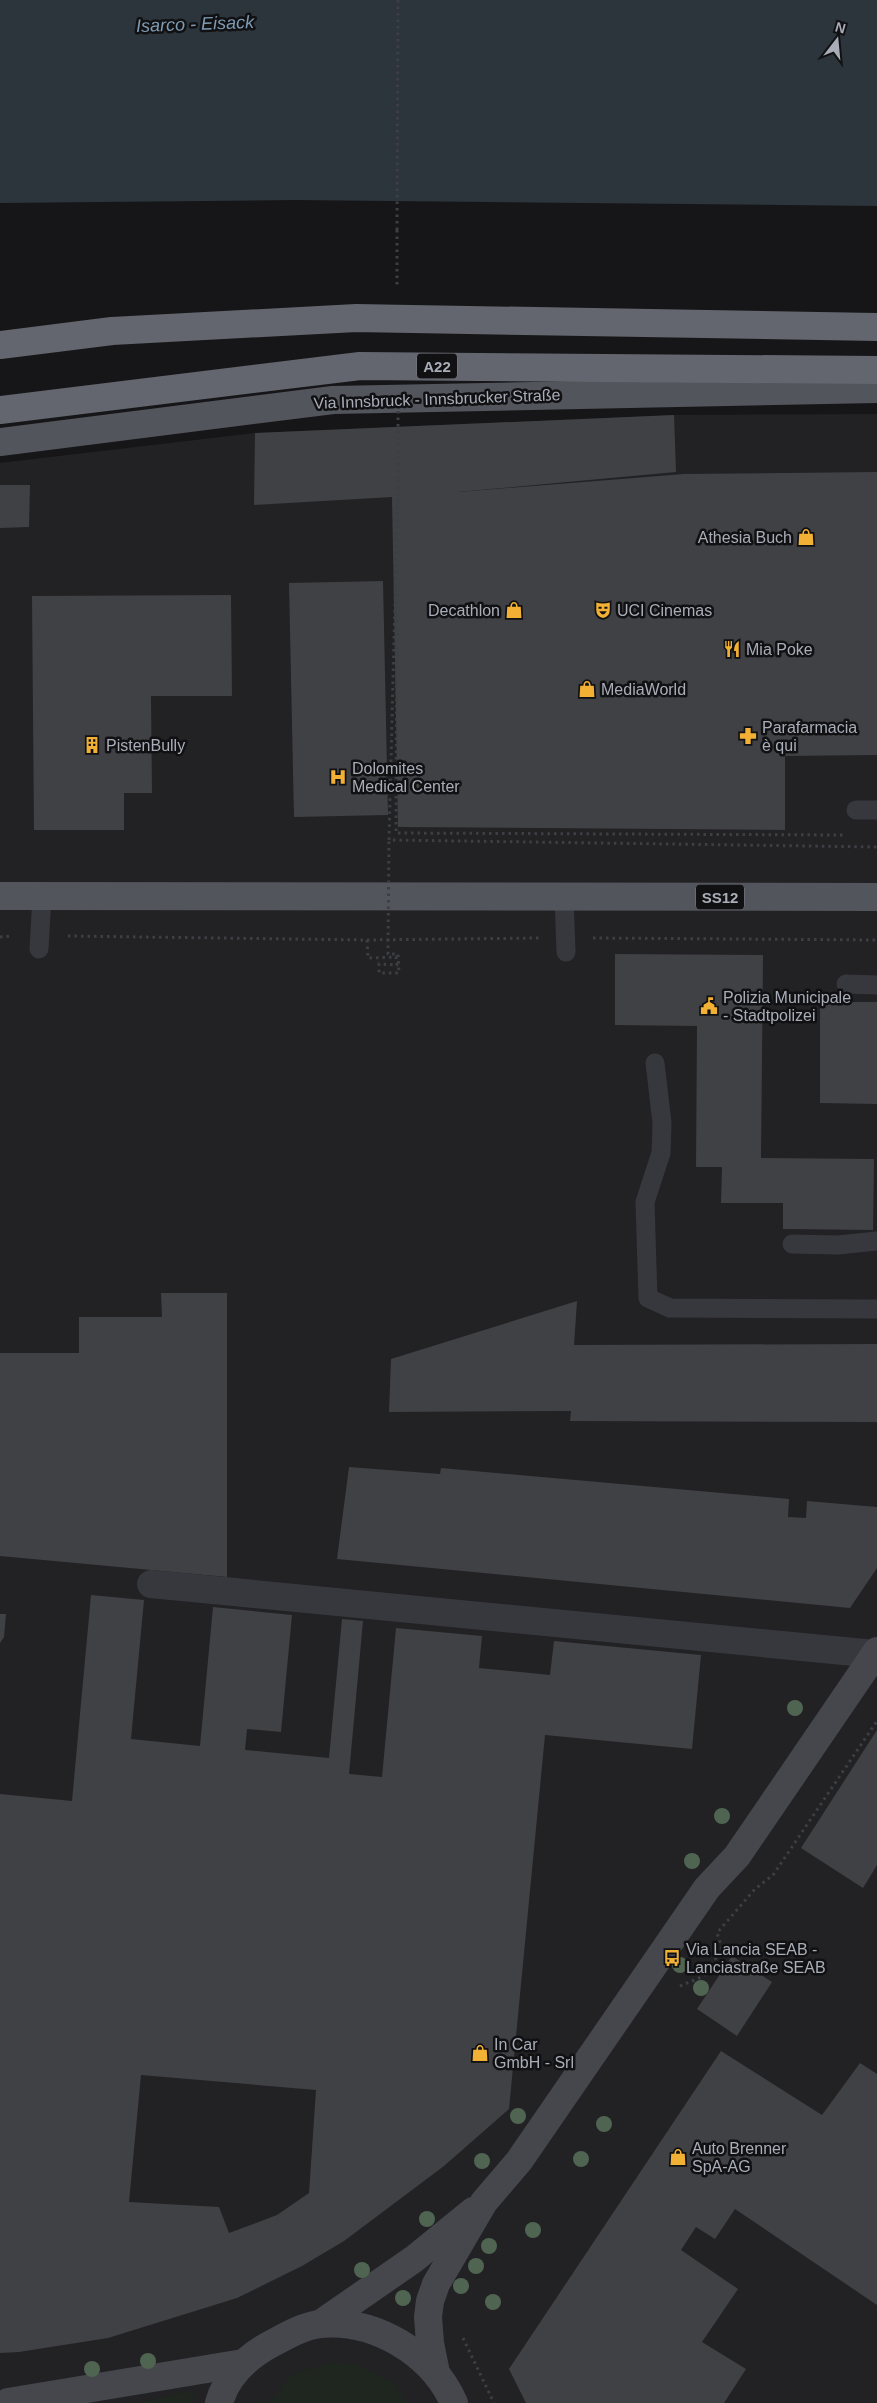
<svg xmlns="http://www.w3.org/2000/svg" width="877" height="2403" font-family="Arial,sans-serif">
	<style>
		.built { fill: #222225 }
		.green { fill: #1e261f }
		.water { fill: #2c353c }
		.building { fill: #404145; fill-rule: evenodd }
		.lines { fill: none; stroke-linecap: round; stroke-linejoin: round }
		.path { stroke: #3d3f44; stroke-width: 3; stroke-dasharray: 2.5 4; stroke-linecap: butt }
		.service { stroke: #37383d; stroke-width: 19 }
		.minor { stroke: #37383d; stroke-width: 28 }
		.secondary { stroke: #45474d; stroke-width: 28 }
		.primary { stroke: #53555c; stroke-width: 28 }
		.path-bridge { stroke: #3d3f44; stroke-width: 3; stroke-dasharray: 2.5 4; stroke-linecap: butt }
		.motorway-bridge { stroke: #63666e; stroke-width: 28 }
		.tree { fill: #506452 }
		.labels { text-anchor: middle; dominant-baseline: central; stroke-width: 5; stroke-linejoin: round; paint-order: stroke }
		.shield { fill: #111113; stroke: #7b7e86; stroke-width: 1 }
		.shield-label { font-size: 15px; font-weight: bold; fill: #a8adb8 }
		.street-label { font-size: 16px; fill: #a8adb8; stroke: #111113 }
		.poi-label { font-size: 16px; fill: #a8adb8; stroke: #111113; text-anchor: start }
		.water-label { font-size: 18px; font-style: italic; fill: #7f9bb3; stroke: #111113 }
	</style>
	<rect width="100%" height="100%" fill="#161618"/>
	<path class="built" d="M877 414V2403H0V463L255 433 674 415Z"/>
	<g class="green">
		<path d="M334 2362 358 2365 394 2383 407 2403H268L294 2373Z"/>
		<path d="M194 2390 192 2403H138Z"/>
	</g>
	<path class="water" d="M0 0H877V206L295 200 0 203Z"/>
	<g class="building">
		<path d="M674 415 676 472 458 492 684 474 877 472V755L785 756V830L398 827 392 497 254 505 255 433Z"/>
		<path d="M0 485H30L29 527 0 528Z"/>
		<path d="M383 581 388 815 294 817 289 583Z"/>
		<path d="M231 595 232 696H151L152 793H124V830H34L32 596Z"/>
		<path d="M615 954 763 955 761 1158 874 1159 873 1230 783 1229V1203H721L722 1167H696L697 1026 615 1025Z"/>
		<path d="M820 1002H877V1104L820 1103Z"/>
		<path d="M161 1293H227V1577L0 1556V1353H79V1317H162Z"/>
		<path d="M577 1301 574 1345 877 1344V1422L570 1421 571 1411 389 1412 391 1359Z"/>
		<path d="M349 1467 440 1474 441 1468 789 1499 788 1517 806 1518 807 1501 877 1507V1568L850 1608 337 1559Z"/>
		<path d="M91 1595 144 1600 131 1739 200 1746 213 1607 292 1615 281 1732 247 1729 245 1750 329 1758 342 1619 363 1621 349 1774 382 1777 396 1628 482 1636 479 1668 550 1675 554 1641 701 1655 692 1749 545 1735 509 2109 444 2166 344 2241 302 2266 237 2298 108 2338 19 2352 0 2353V1794L72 1801ZM141 2075 316 2090 309 2193 277 2215 229 2233 219 2207 129 2202Z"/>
		<path d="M0 1614H6L4 1637 0 1643Z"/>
		<path d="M877 1730V1865L863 1888 801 1848Z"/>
		<path d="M732 1956 772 1982 737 2036 697 2009Z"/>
		<path d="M721 2051 822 2115 860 2063 877 2074V2305L735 2209 715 2239 696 2227 681 2250 738 2289 702 2342 746 2369 724 2403H526L509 2369Z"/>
	</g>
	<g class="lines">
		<g class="path">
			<path d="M397 230 398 0"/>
			<path d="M398 480 389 840 877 847"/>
			<path d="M397 588 396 833 843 835"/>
			<path d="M68 936 367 940 539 938"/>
			<path d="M0 937 11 936"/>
			<path d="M593 938 877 940"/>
			<path d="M367 940 368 958 396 957 397 965 379 964V973H399L398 954H388V948"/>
			<path d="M680 1986 704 1976 722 1949 717 1933 755 1889 773 1875 877 1721"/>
			<path d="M463 2338 494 2403"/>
		</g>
		<g class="service">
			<path d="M856 810H877"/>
			<path d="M564 897 566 952"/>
			<path d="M39 949 42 896"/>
			<path d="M846 984 877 985"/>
			<path d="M655 1063 662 1123 661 1153 645 1202 648 1298 670 1308 877 1309"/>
			<path d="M792 1244 838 1245 877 1241"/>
		</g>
		<path class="minor" d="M151 1584 875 1654"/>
		<g class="secondary">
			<path d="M320 2324 414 2259 473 2211"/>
			<path d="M436 2373 430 2343 428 2317 430 2301 436 2284 484 2202 519 2161 707 1888 737 1856 877 1651"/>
			<path d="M8 2402 243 2363"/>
			<path d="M219 2403C226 2377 247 2357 271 2344 286 2336 303 2326 320 2324 375 2319 432 2353 454 2403"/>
		</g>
		<g class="primary">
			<path d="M0 442 333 400 877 389"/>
			<path d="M0 896 877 897"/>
		</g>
		<g class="path-bridge">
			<path d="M397 230V286"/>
			<path d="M398 398V480"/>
			<path d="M388 948 389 840"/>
		</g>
		<g class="motorway-bridge">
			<path d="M0 345 112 331 356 318 877 327"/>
			<path d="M0 410 360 366 877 370"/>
		</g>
	</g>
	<g class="tree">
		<circle cx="795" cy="1708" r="8"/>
		<circle cx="722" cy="1816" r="8"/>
		<circle cx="692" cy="1861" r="8"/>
		<circle cx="680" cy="1965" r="8"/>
		<circle cx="701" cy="1988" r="8"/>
		<circle cx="518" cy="2116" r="8"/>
		<circle cx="604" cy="2124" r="8"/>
		<circle cx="581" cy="2159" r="8"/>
		<circle cx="482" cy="2161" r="8"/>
		<circle cx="427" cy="2219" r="8"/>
		<circle cx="533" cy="2230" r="8"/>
		<circle cx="489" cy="2246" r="8"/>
		<circle cx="476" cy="2266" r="8"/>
		<circle cx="362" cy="2270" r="8"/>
		<circle cx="461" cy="2286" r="8"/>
		<circle cx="403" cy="2298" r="8"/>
		<circle cx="493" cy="2302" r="8"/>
		<circle cx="148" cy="2361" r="8"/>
		<circle cx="92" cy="2369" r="8"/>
	</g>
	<defs>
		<g id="shop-bare" transform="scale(1.35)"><path d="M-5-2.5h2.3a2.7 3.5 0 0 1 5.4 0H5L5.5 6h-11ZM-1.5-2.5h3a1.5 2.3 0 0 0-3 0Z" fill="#f2b134" stroke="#111113" stroke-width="2.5" paint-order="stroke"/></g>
		<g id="theatre-bare" transform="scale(1.35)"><path d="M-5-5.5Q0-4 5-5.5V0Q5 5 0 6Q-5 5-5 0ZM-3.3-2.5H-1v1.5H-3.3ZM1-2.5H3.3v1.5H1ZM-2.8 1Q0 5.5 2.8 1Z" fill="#f2b134" stroke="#111113" stroke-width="2.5" paint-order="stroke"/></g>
		<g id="restaurant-bare" transform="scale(1.35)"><path d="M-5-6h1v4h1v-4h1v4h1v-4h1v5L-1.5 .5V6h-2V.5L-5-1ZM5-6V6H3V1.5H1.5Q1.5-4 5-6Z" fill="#f2b134" stroke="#111113" stroke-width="2.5" paint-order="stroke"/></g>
		<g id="pharmacy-bare" transform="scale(1.35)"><path d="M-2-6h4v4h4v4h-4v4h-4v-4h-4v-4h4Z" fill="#f2b134" stroke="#111113" stroke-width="2.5" paint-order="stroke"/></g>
		<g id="building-bare" transform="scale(1.35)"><path d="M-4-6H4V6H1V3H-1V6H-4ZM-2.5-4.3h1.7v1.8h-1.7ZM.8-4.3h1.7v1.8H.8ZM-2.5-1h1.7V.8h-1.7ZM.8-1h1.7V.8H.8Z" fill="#f2b134" stroke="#111113" stroke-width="2.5" paint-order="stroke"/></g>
		<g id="hospital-bare" transform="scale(1.35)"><path d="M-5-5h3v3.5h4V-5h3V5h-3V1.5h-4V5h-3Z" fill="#f2b134" stroke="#111113" stroke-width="2.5" paint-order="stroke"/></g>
		<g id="civic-bare" transform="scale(1.35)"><path d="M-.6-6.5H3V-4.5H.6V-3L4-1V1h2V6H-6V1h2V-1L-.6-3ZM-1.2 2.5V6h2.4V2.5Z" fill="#f2b134" stroke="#111113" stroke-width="2.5" paint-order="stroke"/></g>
		<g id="bus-bare" transform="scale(1.35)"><path d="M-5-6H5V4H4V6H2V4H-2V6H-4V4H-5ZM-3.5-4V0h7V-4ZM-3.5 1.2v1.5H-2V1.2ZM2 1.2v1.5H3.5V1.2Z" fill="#f2b134" stroke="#111113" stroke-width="2.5" paint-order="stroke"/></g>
	</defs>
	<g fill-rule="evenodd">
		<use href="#shop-bare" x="806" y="537"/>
		<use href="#shop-bare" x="514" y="610"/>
		<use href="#theatre-bare" x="603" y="610"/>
		<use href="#restaurant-bare" x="732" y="649"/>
		<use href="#shop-bare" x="587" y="689"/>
		<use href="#pharmacy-bare" x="748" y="736"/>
		<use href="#building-bare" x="92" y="745"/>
		<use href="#hospital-bare" x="338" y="777"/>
		<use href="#civic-bare" x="709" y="1006"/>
		<use href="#bus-bare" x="672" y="1958"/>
		<use href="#shop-bare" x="480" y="2053"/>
		<use href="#shop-bare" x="678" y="2157"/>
	</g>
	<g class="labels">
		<g class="shield">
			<rect x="417" y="353.5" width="40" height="25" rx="4"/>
			<rect x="696" y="884.5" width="48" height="25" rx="4"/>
		</g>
		<g class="shield-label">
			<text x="437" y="366">A22</text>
			<text x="720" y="897">SS12</text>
		</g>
		<g class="street-label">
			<text transform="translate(437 399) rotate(-2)">Via Innsbruck - Innsbrucker Straße</text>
		</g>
		<g class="poi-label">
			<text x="792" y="537" text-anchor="end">Athesia Buch</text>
			<text x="500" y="610" text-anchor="end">Decathlon</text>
			<text x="617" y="610">UCI Cinemas</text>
			<text x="746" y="649">Mia Poke</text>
			<text x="601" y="689">MediaWorld</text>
			<text x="762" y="727">Parafarmacia<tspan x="762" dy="18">è qui</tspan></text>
			<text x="106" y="745">PistenBully</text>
			<text x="352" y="768">Dolomites<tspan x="352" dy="18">Medical Center</tspan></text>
			<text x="723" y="997">Polizia Municipale<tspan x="723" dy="18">- Stadtpolizei</tspan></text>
			<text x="686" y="1949">Via Lancia SEAB -<tspan x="686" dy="18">Lanciastraße SEAB</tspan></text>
			<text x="494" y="2044">In Car<tspan x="494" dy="18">GmbH - Srl</tspan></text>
			<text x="692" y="2148">Auto Brenner<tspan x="692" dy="18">SpA-AG</tspan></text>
		</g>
		<g class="water-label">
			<text transform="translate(195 24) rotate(-2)">Isarco - Eisack</text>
		</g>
	</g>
	<g transform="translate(837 40) rotate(16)" stroke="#111113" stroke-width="4" paint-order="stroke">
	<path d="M0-4L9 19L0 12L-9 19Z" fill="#a8adb8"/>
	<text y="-8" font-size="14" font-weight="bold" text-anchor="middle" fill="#a8adb8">N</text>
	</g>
</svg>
